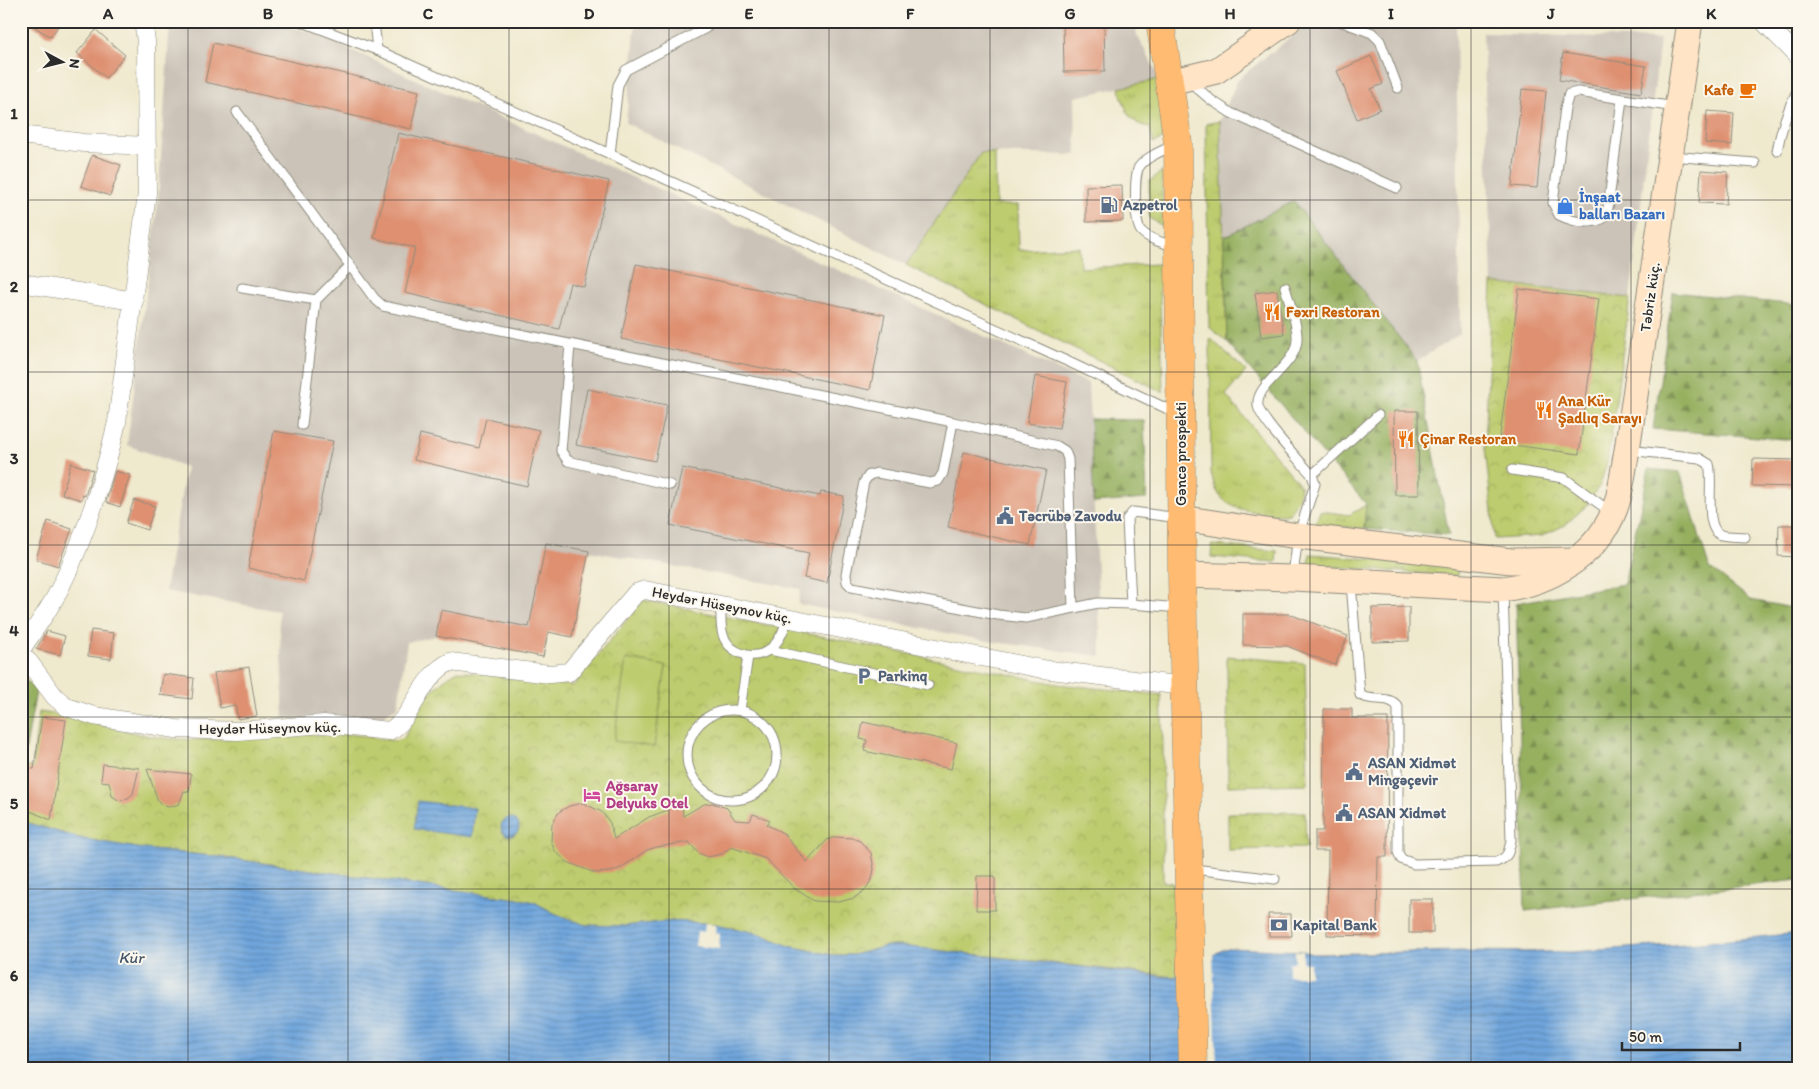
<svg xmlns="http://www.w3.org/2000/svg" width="1819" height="1089" font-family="Itim,sans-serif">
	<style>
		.industrial { fill: #cbc3b8 }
		.grass { fill: url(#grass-tufts); stroke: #747c4c }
		.forest { fill: url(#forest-firs); stroke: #606e46 }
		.park { fill: url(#park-crowns); stroke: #747c4c }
		.pitch { fill: #bdcc6e; stroke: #747c4c }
		.water { fill: url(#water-rules); stroke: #4d6884 }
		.pier { fill: #efe9ce }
		.building { fill: #de9071 }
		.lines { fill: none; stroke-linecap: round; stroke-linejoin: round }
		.lane-casing { stroke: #8d8a7c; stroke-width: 11 }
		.street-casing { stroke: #8d8a7c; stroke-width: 19 }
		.secondary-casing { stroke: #8d8a7c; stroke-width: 27 }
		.primary-casing { stroke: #8d8a7c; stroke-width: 29 }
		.lane { stroke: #fff; stroke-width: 9 }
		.street { stroke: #fff; stroke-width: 18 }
		.secondary { stroke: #ffe4c6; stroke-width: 25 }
		.primary { stroke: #ffbb71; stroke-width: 28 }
		.grid { fill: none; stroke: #2b2b2b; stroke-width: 1; stroke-opacity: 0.55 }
		.labels { text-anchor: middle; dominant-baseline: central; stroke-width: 4; stroke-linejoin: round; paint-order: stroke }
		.food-label { font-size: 15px; font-weight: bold; fill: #c56008; stroke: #fbf7ec; text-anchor: start }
		.shop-label { font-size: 15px; font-weight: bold; fill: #366cbe; stroke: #fbf7ec; text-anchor: start }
		.service-label { font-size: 15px; font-weight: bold; fill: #4e5e75; stroke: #fbf7ec; text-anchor: start }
		.street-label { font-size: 15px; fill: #2b2b2b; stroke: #fbf7ec }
		.hotel-label { font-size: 15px; font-weight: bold; fill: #b23c85; stroke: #fbf7ec; text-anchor: start }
		.water-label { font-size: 16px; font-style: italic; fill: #435669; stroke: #fbf7ec }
		.neatline { fill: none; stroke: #2b2b2b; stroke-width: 2 }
		.grid-label { font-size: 16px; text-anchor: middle; font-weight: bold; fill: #2b2b2b }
	</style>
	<defs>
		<pattern id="grass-tufts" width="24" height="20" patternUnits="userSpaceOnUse" patternTransform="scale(1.25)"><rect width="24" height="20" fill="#bdcc6e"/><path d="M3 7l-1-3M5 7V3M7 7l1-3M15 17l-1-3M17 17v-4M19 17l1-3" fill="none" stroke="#a3af5f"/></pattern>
		<pattern id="forest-firs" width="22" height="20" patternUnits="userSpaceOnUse" patternTransform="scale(1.25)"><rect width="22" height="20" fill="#96b061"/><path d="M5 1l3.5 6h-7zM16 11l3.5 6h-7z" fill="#7b8f50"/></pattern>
		<pattern id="park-crowns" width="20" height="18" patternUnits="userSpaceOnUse" patternTransform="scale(1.25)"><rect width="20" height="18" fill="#bdcc6e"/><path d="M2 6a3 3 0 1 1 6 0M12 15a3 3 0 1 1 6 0" fill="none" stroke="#a3af5f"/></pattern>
		<pattern id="water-rules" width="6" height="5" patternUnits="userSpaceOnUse" patternTransform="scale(1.25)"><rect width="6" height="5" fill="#6fa5dc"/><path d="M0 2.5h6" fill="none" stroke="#5b87b3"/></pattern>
	</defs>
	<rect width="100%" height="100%" fill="#fbf7ec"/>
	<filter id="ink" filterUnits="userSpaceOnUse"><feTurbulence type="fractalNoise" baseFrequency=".02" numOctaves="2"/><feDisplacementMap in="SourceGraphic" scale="10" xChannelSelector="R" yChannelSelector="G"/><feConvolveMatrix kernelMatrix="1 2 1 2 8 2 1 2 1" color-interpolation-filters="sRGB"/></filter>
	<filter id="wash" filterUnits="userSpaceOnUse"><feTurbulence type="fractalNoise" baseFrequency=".0096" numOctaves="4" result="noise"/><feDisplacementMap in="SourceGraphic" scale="20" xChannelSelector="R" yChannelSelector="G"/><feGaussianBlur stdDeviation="1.12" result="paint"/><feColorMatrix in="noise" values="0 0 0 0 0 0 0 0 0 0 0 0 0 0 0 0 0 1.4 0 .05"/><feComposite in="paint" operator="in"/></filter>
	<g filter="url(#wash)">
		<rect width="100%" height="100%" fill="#efe9ce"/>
		<g class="industrial">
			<path d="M170 21H268L313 33 1088 383 1101 656 987 641 798 604 801 589 589 551 572 637 548 632 543 657 436 636 407 642 398 706 379 719 284 718 279 611 165 591 186 467 127 445 158 202Z"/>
			<path d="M636 21H1135L1137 35 1160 79 1075 97 1076 155 981 153 906 265 626 123Z"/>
			<path d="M1311 21H1456L1460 334 1417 361 1294 201 1224 237 1220 121 1238 79Z"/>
			<path d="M1483 33 1660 39 1630 298 1492 283Z"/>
		</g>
		<g class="grass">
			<path d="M1160 79 1163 139 1153 143 1150 127C1127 124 1126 108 1119 88Z"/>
			<path d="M1220 121 1227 342 1209 327 1206 124Z"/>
			<path d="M981 153H995L996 205H1018L1019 250 1079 247 1080 268 1159 264 1163 392 906 265Z"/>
			<path d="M1162 171 1163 226 1149 218V182Z"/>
			<path d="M1210 338 1246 371 1226 395 1300 485 1299 498 1289 514C1279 516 1271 514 1261 513 1231 508 1217 504 1211 472Z"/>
			<path d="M1366 505 1364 529 1315 524 1320 511 1349 515Z"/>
			<path d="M1212 545 1277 551 1276 562 1211 557Z"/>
			<path d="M1310 554 1458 566 1457 576 1309 565Z"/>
		</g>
		<g class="forest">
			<path d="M1294 201 1417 361 1449 535 1364 529 1366 504 1227 342 1224 237Z"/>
			<path d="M1673 292 1798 305V440L1653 429Z"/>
			<path d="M1090 419 1144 420 1147 499 1094 503Z"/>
			<path d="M1649 469 1680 472 1709 567 1751 600 1798 609V880L1525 911 1516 603 1624 584Z"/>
			<path d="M21 675 36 691 25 753H21Z"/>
		</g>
		<g class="park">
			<path d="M1492 283 1630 298 1608 459 1600 485 1585 507 1565 525 1542 536 1495 539 1485 447Z"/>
			<path d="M643 600 1057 684 1161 695 1163 745V882L1173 883 1178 953 1177 977 901 946H887L853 955H832L789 946 761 934 716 924 673 921 624 926 586 925 556 914 534 902 525 900 212 856 143 849 79 838 21 821 22 766 32 767 39 712C84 717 127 735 172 739 227 742 281 732 335 733 355 734 376 738 395 741L404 738C420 708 427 688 458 671L573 686Z"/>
			<path d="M1227 656 1305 663 1308 784 1228 786Z"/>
			<path d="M1305 812 1306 848 1228 850V813Z"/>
		</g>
		<path class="pitch" d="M626 659 666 666 654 747 614 741Z"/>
		<g class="water">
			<path d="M418 801 475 808 472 837 414 829Z"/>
			<circle cx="510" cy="827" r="9"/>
			<path d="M21 821 79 838 143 849 212 856 525 900 534 902 556 914 586 925 624 926 673 921 716 924 761 934 789 946 832 955H853L887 946H901L1167 977C1200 977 1202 956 1228 948L1303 951 1312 954 1459 951 1570 952 1700 943 1798 933V1068H21Z"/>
		</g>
		<g class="pier">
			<path d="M705 923 716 924 715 933 720 934 719 949 695 946 697 931 704 932Z"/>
			<path d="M1295 951H1303V963H1310V976H1289V963L1295 962Z"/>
			<path d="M1213 953 1217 1068H1186L1193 970Z"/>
		</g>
		<g id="blocks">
			<g class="building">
				<path d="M25 21H61L51 37Z"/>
				<path d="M1063 21H1104L1105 71 1064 72Z"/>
				<path d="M96 30 125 55 106 78 77 53Z"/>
				<path d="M213 43 419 91 411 129 205 82Z"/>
				<path d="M1563 53 1646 66 1641 93 1559 80Z"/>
				<path d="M1371 56 1383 84 1371 89 1380 109 1357 119 1337 71Z"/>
				<path d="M1522 89 1546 91 1537 188 1512 186Z"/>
				<path d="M1707 111 1734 113 1732 145 1705 143Z"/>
				<path d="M398 133 609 181 584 287 570 283 559 329 405 293 415 248 374 238Z"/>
				<path d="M92 155 121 165 110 196 81 186Z"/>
				<path d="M1701 170 1728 172 1726 204 1699 203Z"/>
				<path d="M1122 185 1123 221 1086 222V186Z"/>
				<path d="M636 264 885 315 870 390 621 339Z"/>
				<path d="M1519 289 1599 299 1579 454 1499 443Z"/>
				<path d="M1277 290 1284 334 1261 337 1255 293Z"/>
				<path d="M1035 376 1067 382 1059 428 1027 423Z"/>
				<path d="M587 389 667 405 655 461 576 445Z"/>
				<path d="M1394 411H1418L1419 495H1395Z"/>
				<path d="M486 418 539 430 527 486 414 460 420 434 479 448Z"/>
				<path d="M274 431 333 441 304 581 248 568Z"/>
				<path d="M964 452 1046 470 1030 545 948 527Z"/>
				<path d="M1753 459 1798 460V487L1752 486Z"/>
				<path d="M71 463 93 470 85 496 83 495 81 500 62 494Z"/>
				<path d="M682 468 820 496 821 492 844 496 827 583 804 578 809 553 670 525Z"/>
				<path d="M115 471 130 475 120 507 106 502Z"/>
				<path d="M134 500 155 506 147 530 126 523Z"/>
				<path d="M48 521 72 529 58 566 36 559Z"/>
				<path d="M1779 525H1798V557L1778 556Z"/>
				<path d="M546 543 589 551 572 637 548 632 543 657 436 636 441 610 529 627Z"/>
				<path d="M1409 607V641L1372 642V608Z"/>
				<path d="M1243 614H1289L1348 636 1335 665 1287 646 1243 645Z"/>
				<path d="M91 630 114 633 111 659 88 656Z"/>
				<path d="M47 631 65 636 60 655 36 649Z"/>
				<path d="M249 667 257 716 238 719 235 705 220 708 214 673Z"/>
				<path d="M163 674 194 678 192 699 160 695Z"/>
				<path d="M1324 709H1352V718H1388L1387 857H1378L1377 936 1327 935 1328 851H1315V831H1323Z"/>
				<path d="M42 717 66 720 51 820 21 807 24 768 34 769Z"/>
				<path d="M863 722 957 743 951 769 864 751 867 740 860 739Z"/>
				<path d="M103 764 139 768 133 794 128 798 120 801 112 796 109 782 101 781Z"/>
				<path d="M147 769 191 774 189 792 184 791 179 804 168 807 162 805 158 801Z"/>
				<path d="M583 803 602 812 610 823 614 839 649 817 668 810 667 804 682 803 683 816 704 804 712 803 727 808 735 820 750 821 753 814 770 820 767 825 783 833 807 862 827 840 835 837 852 838 860 841 871 853 874 869 872 879 865 890 854 898 839 902 814 901 794 888 766 859 731 847 722 854 708 857 698 853 689 842 657 847 647 850 621 868 611 872 595 873 567 862 555 851 551 841 552 824 559 812 569 806Z"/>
				<path d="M977 876H995V910H976Z"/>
				<rect x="1409" y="899" width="24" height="34"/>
				<path d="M1268 914H1291L1292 936H1269Z"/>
			</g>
		</g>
	</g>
	<g filter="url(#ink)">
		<use href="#blocks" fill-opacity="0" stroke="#8d8a7c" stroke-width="1"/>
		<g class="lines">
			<g class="lane-casing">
				<g id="lane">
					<path d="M300 21 377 50 610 154 1071 363 1176 413"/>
					<path d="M374 21 377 50"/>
					<path d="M1340 21 1372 33 1380 41 1398 88"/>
					<path d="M1189 81 1211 100 1231 113 1397 188"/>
					<path d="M1622 99 1608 208 1602 219C1587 225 1573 222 1559 215L1553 203 1565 108 1569 94 1578 92 1675 107"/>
					<path d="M237 112 374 298 383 306 953 422"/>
					<path d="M1175 145C1164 150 1147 156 1139 167 1134 175 1134 223 1141 231 1149 240 1165 243 1176 247"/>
					<path d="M1777 151C1781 129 1787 110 1798 89"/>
					<path d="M610 154 618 85 626 70 706 28"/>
					<path d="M1671 156 1755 163"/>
					<path d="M1285 287C1289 301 1298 325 1297 339 1297 366 1255 383 1258 406 1261 421 1301 462 1312 475L1315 484 1298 536 1293 575"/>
					<path d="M242 288 316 300"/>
					<path d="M570 345 561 451 568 461 670 485"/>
					<path d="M302 425 316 300 350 266"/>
					<path d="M1628 450 1699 458 1709 464C1714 482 1703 528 1721 535 1728 537 1738 536 1745 537"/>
					<path d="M1512 470 1564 478 1612 513"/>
					<path d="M1312 475 1378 415"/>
					<path d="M1179 518 1133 512 1127 519 1131 604 1180 608"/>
					<path d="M1351 583 1360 695C1373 703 1389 694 1398 707V852L1401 859 1414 864 1496 862C1508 858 1509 852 1511 840L1503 591"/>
					<path d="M721 604C721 615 720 626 723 635 730 655 756 662 771 648 780 641 784 629 788 618"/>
					<path d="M1073 608 1068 459 1065 451 1057 446 953 422 943 473 938 481 930 483 877 473 869 475 864 482 846 574 847 582 852 587 998 615 1026 618 1098 603 1131 604"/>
					<path d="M770 650 928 685"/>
					<circle cx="732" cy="755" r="45"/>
					<path d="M740 710 748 656"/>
					<path d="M1202 870 1275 879"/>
				</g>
			</g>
			<g class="street-casing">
				<g id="street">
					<path d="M1763 21 1798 56"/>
					<path d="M21 135 84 143 147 146"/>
					<path d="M21 283 134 301"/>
					<path d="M21 650C33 631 48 612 58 592 84 541 104 477 117 422L147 193 146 41 143 21"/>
					<path d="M21 656 28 661 55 697 67 707 94 716 176 729 238 731 324 724 389 731C414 719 419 677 450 662L550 674 569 672 636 593 645 590 1042 669 1184 686"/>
				</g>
			</g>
			<g class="secondary-casing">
				<g id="secondary">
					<path d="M1170 82 1216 71 1288 21"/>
					<path d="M1181 518 1298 536 1511 561 1574 560"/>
					<path d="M1182 575 1293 578 1503 589C1554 582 1604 551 1618 499 1622 483 1624 466 1627 450L1690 21"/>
				</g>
			</g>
			<g class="primary-casing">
				<path id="primary" d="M1160 21 1178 143 1182 575 1193 1068"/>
			</g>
			<use href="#lane" class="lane"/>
			<use href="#street" class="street"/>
			<use href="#secondary" class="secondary"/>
			<use href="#primary" class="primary"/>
		</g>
	</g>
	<path class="grid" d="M188 21V1068M348 21V1068M509 21V1068M669 21V1068M829 21V1068M990 21V1068M1150 21V1068M1310 21V1068M1471 21V1068M1631 21V1068M21 200H1798M21 372H1798M21 545H1798M21 717H1798M21 889H1798"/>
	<defs>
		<g id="cafe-bare" transform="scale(1.35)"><path d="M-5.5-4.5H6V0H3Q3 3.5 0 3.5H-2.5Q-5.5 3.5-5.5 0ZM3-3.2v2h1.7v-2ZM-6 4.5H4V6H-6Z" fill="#e8710a" stroke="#fbf7ec" stroke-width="2.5" paint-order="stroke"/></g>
		<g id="fuel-bare" transform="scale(1.35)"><path d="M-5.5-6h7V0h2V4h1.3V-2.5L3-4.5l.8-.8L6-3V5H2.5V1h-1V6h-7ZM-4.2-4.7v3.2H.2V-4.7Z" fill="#5c6f8a" stroke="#fbf7ec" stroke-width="2.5" paint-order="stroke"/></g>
		<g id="shop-bare" transform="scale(1.35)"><path d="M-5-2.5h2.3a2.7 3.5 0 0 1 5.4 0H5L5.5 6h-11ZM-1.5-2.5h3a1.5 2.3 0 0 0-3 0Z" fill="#3f7fe0" stroke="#fbf7ec" stroke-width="2.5" paint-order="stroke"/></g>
		<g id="restaurant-bare" transform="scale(1.35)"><path d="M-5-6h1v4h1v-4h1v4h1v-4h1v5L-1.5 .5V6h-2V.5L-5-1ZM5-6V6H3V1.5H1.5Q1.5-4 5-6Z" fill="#e8710a" stroke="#fbf7ec" stroke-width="2.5" paint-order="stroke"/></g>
		<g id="civic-bare" transform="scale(1.35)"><path d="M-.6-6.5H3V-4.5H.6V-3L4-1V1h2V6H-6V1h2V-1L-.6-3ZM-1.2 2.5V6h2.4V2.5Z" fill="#5c6f8a" stroke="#fbf7ec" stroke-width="2.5" paint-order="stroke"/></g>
		<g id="parking-bare" transform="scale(1.35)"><path d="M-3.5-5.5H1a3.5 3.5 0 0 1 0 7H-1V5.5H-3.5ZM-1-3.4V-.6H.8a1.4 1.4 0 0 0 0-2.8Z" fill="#5c6f8a" stroke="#fbf7ec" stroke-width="2.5" paint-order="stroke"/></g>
		<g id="hotel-bare" transform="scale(1.35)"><path d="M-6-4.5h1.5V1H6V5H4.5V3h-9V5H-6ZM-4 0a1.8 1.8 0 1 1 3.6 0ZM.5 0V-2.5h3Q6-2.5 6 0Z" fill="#d1479c" stroke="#fbf7ec" stroke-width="2.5" paint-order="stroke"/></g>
		<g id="bank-bare" transform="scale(1.35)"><path d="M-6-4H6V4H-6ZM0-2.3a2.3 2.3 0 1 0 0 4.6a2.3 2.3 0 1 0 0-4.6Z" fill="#5c6f8a" stroke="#fbf7ec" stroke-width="2.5" paint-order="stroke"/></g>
	</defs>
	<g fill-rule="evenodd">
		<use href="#cafe-bare" x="1748" y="90"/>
		<use href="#fuel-bare" x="1109" y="205"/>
		<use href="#shop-bare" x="1565" y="206"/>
		<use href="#restaurant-bare" x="1272" y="312"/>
		<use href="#restaurant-bare" x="1544" y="410"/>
		<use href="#restaurant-bare" x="1406" y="439"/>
		<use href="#civic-bare" x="1005" y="516"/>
		<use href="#parking-bare" x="864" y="676"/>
		<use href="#civic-bare" x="1354" y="772"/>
		<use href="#hotel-bare" x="592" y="795"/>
		<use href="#civic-bare" x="1344" y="813"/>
		<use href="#bank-bare" x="1279" y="925"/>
	</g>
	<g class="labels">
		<g class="food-label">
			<text x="1734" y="90" text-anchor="end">Kafe</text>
			<text x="1286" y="312">Fəxri Restoran</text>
			<text x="1558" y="401">Ana Kür<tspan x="1558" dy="17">Şadlıq Sarayı</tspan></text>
			<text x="1420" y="439">Çinar Restoran</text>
		</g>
		<g class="shop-label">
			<text x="1579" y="197">İnşaat<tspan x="1579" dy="17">balları Bazarı</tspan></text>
		</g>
		<g class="service-label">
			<text x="1123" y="205">Azpetrol</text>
			<text x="1019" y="516">Təcrübə Zavodu</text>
			<text x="878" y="676">Parkinq</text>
			<text x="1368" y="763">ASAN Xidmət<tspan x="1368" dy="17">Mingəçevir</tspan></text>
			<text x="1358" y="813">ASAN Xidmət</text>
			<text x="1293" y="925">Kapital Bank</text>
		</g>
		<g class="street-label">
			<text transform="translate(1650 297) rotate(-82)">Təbriz küç.</text>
			<text transform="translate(1181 454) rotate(-90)">Gəncə prospekti</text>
			<text transform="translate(722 605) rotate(11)">Heydər Hüseynov küç.</text>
			<text transform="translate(270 728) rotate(-1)">Heydər Hüseynov küç.</text>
		</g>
		<g class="hotel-label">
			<text x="606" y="786">Ağsaray<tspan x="606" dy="17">Delyuks Otel</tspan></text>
		</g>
		<g class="water-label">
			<text x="131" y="957">Kür</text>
		</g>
	</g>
	<rect width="1819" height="1089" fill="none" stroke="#fbf7ec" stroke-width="55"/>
	<g transform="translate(62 62) rotate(97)" stroke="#fbf7ec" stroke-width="4" paint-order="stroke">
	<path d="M0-4L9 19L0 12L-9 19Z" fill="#2b2b2b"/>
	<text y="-8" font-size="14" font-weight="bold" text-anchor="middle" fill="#2b2b2b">N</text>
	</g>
	<path d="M1622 1042v8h118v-8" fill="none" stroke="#2b2b2b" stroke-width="2.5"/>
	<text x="1629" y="1042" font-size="15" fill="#2b2b2b" stroke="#fbf7ec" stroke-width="4" paint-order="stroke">50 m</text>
	<rect x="28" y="28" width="1764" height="1034" class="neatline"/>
	<g class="grid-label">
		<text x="108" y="19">A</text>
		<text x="268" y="19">B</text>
		<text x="428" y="19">C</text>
		<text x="589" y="19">D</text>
		<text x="749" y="19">E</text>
		<text x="910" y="19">F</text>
		<text x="1070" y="19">G</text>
		<text x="1230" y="19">H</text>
		<text x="1391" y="19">I</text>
		<text x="1551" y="19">J</text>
		<text x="1711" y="19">K</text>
		<text x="14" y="119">1</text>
		<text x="14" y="292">2</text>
		<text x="14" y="464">3</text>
		<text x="14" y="636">4</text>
		<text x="14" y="809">5</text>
		<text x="14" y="981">6</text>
	</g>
</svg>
